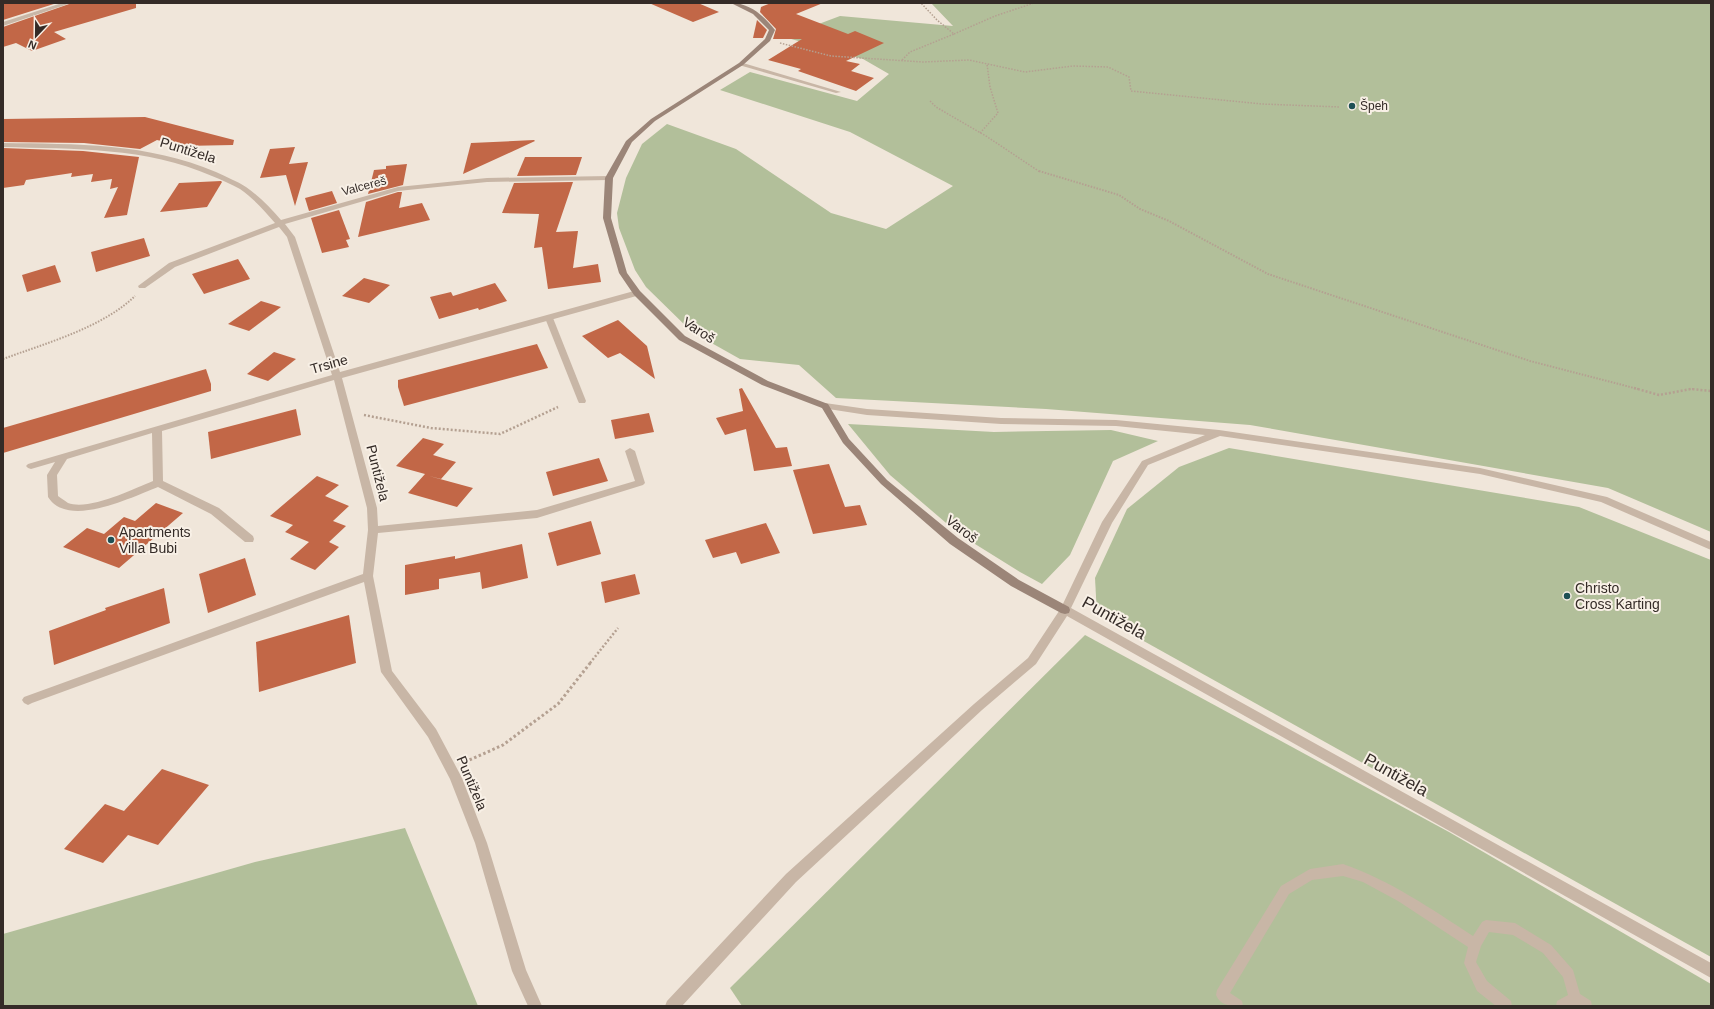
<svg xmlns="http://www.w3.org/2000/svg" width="1714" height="1009" font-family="Helvetica,sans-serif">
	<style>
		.green { fill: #b2bf9a }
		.building { fill: #c26747 }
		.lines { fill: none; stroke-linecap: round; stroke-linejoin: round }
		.path-far3 { stroke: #b4a091; stroke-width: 1.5; stroke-dasharray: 1.5 1.5; stroke-linecap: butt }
		.path-far2 { stroke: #b4a091; stroke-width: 2; stroke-dasharray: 1.5 1.5; stroke-linecap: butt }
		.path-far1 { stroke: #b4a091; stroke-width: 2.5; stroke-dasharray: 2 2; stroke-linecap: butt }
		.path { stroke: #b4a091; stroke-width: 3; stroke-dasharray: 2.5 2.5; stroke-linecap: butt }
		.lane { fill: #c8b6a6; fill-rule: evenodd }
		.street { fill: #c8b6a6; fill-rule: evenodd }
		.secondary { fill: #9b8578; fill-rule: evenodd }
		.poi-dot { fill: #1e5054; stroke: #f8f0e6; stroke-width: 1.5 }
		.labels { text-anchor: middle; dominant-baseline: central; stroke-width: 4; stroke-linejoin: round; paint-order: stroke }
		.far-poi-label { font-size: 12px; fill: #342b27; stroke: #f8f0e6; text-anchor: start }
		.far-street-label { font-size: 12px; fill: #342b27; stroke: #f8f0e6 }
		.street-label { font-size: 14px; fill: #342b27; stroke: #f8f0e6 }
		.poi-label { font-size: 14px; fill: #342b27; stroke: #f8f0e6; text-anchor: start }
		.near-street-label { font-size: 17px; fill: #342b27; stroke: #f8f0e6 }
	</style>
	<rect width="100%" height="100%" fill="#f0e6da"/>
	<g class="green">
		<path d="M931 3H1711V532L1608 488 1250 425 1046 409 836 398 799 365 740 359 692 332 646 287 635 270 619 228 617 213 626 178 642 144 667 124 736 149 831 213 886 229 953 186 850 132 720 90 750 72 857 101 889 74 863 59 784 37 840 16 953 26Z"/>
		<path d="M848 424 994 432 1111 430 1158 441 1113 461 1070 555 1042 584 1020 572 959 534 890 475Z"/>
		<path d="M1229 448 1579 507 1711 560V957L1097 615 1095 578 1127 509 1179 467Z"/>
		<path d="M1085 635 1449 832 1711 984V1006H742L730 988Z"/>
		<path d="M405 828 478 1006H3V934L255 862Z"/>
	</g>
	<g class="building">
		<path d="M3 3H57L3 20Z"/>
		<path d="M72 3H136V8L54 32 66 39 32 51 16 43 3 47V27Z"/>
		<path d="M649 3H698L719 12 693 22Z"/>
		<path d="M771 3H823L796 14 848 34 855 31 884 43 846 61 860 64 851 71 874 78 856 91 798 71 801 69 768 60 802 39H773L776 29 760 12 761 7Z"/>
		<path d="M757 20 767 30 763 38H753Z"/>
		<path d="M145 117 234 140 233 145 183 146 157 140 140 149 84 143 3 142V119Z"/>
		<path d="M534 140 535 141 463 174 471 143Z"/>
		<path d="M295 147 289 164 308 162 295 206 286 175 260 178 270 149Z"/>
		<path d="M3 148 83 151 139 157 127 215 104 218 118 187 110 189 112 179 91 182 93 174 71 177 72 173 26 180 24 185 3 188Z"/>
		<path d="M525 157H582L576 175 517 176Z"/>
		<path d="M407 164 403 185 368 194 374 170 386 169V166Z"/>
		<path d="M221 181 222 182 207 207 160 212 179 183Z"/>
		<path d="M573 182 556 232 578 231 573 268 598 264 601 282 548 289 542 247 534 248 539 214 502 213 514 183Z"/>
		<path d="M332 191 337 203 309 211 305 198Z"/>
		<path d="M398 192H402L399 208 422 203 430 220 358 237 366 202Z"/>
		<path d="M339 210 350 239 346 240 349 247 322 253 311 218Z"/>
		<path d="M144 238 150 256 96 272 91 252Z"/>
		<path d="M238 259 250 279 204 294 192 274Z"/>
		<path d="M55 265 61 282 27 292 22 275Z"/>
		<path d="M364 278 390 285 369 303 342 296Z"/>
		<path d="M495 283 507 301 479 310 478 308 439 319 430 297 451 292 453 296Z"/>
		<path d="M261 301 281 307 249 331 228 324Z"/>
		<path d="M618 320 647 346 655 379 620 353 608 358 582 336Z"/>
		<path d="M537 344 548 368 404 406 398 387V380Z"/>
		<path d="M274 352 296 359 268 381 247 374Z"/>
		<path d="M206 369 211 384V391L3 453V428Z"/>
		<path d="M742 388 776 448 787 447 792 466 754 471 746 429 725 435 716 418 743 411 739 389Z"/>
		<path d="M296 409 301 435 211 459 208 432Z"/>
		<path d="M649 413 654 432 615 439 611 420Z"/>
		<path d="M423 438 444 444 433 455 456 462 441 479 429 476 473 488 457 507 408 493 425 474 396 466Z"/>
		<path d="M599 458 608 481 553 496 546 472Z"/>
		<path d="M829 464 845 507 860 505 867 525 813 534 793 470Z"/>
		<path d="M317 476 339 485 325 496 349 506 333 521 346 526 329 542 339 547 315 570 290 559 309 542 285 532 293 525 270 516Z"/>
		<path d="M156 503 183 513 119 568 63 547 87 528 104 534 124 517 135 521Z"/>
		<path d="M591 521 601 554 557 566 548 533Z"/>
		<path d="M766 523 780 553 741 564 736 552 713 558 705 540Z"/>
		<path d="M522 544 528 578 482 589 480 572 439 579V589L405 595V565L455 556V559Z"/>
		<path d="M245 558 256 595 208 613 199 574Z"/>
		<path d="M635 574 640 594 605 603 601 582Z"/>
		<path d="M164 588 170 623 54 665 49 631 106 610 105 608Z"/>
		<path d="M349 615 356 663 259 692 256 642Z"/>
		<path d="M162 769 209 785 158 845 128 835 103 863 64 849 105 804 124 811Z"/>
	</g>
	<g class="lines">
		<g class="path-far3">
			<path d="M954 34 995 16 1034 3"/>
			<path d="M780 43 831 56 923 62 969 60 1025 72 1073 66 1108 67 1129 77 1131 91 1262 104 1340 107"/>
			<path d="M902 60 910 52 954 34 937 20 921 3"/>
			<path d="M930 101 936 107 986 136 1040 172"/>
			<path d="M980 133 998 113 990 87 987 64"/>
		</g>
		<g class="path-far2">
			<path d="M1039 171 1119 195 1140 209 1169 221 1268 274 1530 361 1638 389"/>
			<path d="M3 359C46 343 102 328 135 296"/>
			<path d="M1689 389H1695"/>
		</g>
		<g class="path-far1">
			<path d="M1634 388 1659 395 1691 389 1711 391"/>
			<path d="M364 415 431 428 500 434 558 407"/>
			<path d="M590 663 618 628"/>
		</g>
		<path class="path" d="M465 762 503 745 558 704 591 662"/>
		<g class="lane">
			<path d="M739 63H743L841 92 836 93 739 65Z"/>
			<path d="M546 316H552L553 318 586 401 585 403H579L578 401 545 318Z"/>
			<path d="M1343 864C1391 881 1430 908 1473 936L1482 922 1486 920 1515 923 1551 945 1573 970 1580 994 1591 1001 1592 1006H1556L1557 1001 1568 995 1563 977 1543 953 1513 935 1489 932 1481 946 1476 962 1487 981 1511 1001 1512 1006H1496L1477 991 1464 963 1468 947 1398 901 1363 882 1343 876 1312 880 1289 894 1230 993 1242 1001 1243 1006C1232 1006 1221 1007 1216 995L1217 990 1281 886 1310 869Z"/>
		</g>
		<g class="street">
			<path d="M62 3H71L3 26V22Z"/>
			<path d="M3 143C75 144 149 143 216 172 226 177 237 181 246 187 259 196 271 208 281 220L398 187 487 178 609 176 613 178 609 180 487 182 398 191 285 224 295 237 340 372 634 291H637L641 293 640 295 342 378 377 508 378 526 537 510 635 481 625 451 630 448 635 451 645 483 643 485 537 518 378 533 373 576 392 671 436 729 462 778 487 843 526 970 542 1006H528L512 971 475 843 450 779 428 737 381 672 364 582 32 703 28 705 24 703 22 700 24 697 363 574 368 530 367 508 334 380 162 431 163 481 219 508 253 536 254 539 253 542H245L211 514 158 487C132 497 68 529 48 497L47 475 55 462 31 469 28 468 26 466 28 464 332 375 287 237 279 227 175 267 145 288H139L138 286 169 263 275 223C265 211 253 198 240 189 231 184 222 180 212 176 146 147 74 149 3 147ZM152 433 153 481C133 489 89 511 68 503 65 501 61 498 58 496L57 475 67 459Z"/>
			<path d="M825 403 867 409 1001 418 1116 420 1219 430 1480 468 1607 497 1711 542V550L1601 502 1480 474 1220 436 1148 465 1112 523 1071 608 1711 963V978L1067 616 1036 664 982 710 796 882 682 1006H665L667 1001 786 874 974 704 1028 658 1061 608 1102 522 1142 461 1205 435 1116 426 1001 424 867 415 822 408 820 406Z"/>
		</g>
		<path class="secondary" d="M731 3C750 3 764 16 775 30L770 41 743 65 655 121 632 142 613 178 611 218 627 273 640 291 685 336 768 381 828 404 849 439 887 480 958 538 1019 580 1069 607 1070 610 1069 613 1065 614 1061 613 1011 586 950 544 881 484 843 443 822 408 762 385 679 340 634 295 619 273 603 218 605 178 626 141 651 119 739 63 765 39 769 30 753 14Z"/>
	</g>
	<g class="poi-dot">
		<circle cx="1352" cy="106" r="4"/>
		<circle cx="111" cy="540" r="4"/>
		<circle cx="1567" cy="596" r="4"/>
	</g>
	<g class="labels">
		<g class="far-poi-label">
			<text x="1360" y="106">Špeh</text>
		</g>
		<g class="far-street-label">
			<text transform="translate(364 186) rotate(-15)">Valcereš</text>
		</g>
		<g class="street-label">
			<text transform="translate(188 150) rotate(17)">Puntižela</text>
			<text transform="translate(699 330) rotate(33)">Varoš</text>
			<text transform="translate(329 364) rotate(-16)">Trsine</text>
			<text transform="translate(378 473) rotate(76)">Puntižela</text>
			<text transform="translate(962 529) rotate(37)">Varoš</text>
			<text transform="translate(472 783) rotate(67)">Puntižela</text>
		</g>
		<g class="poi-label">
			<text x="119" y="532">Apartments<tspan x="119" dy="16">Villa Bubi</tspan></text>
			<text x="1575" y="588">Christo<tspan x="1575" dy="16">Cross Karting</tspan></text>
		</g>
		<g class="near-street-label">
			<text transform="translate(1114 618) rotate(29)">Puntižela</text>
			<text transform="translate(1396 775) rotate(29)">Puntižela</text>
		</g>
	</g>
	<rect width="1714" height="1009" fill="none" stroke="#342b27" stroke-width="8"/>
	<g transform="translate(36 36) rotate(202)" stroke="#f8f0e6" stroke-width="3" paint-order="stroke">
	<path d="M0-3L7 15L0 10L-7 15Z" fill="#342b27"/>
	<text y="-6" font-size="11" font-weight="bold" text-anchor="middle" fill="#342b27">N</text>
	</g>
</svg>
